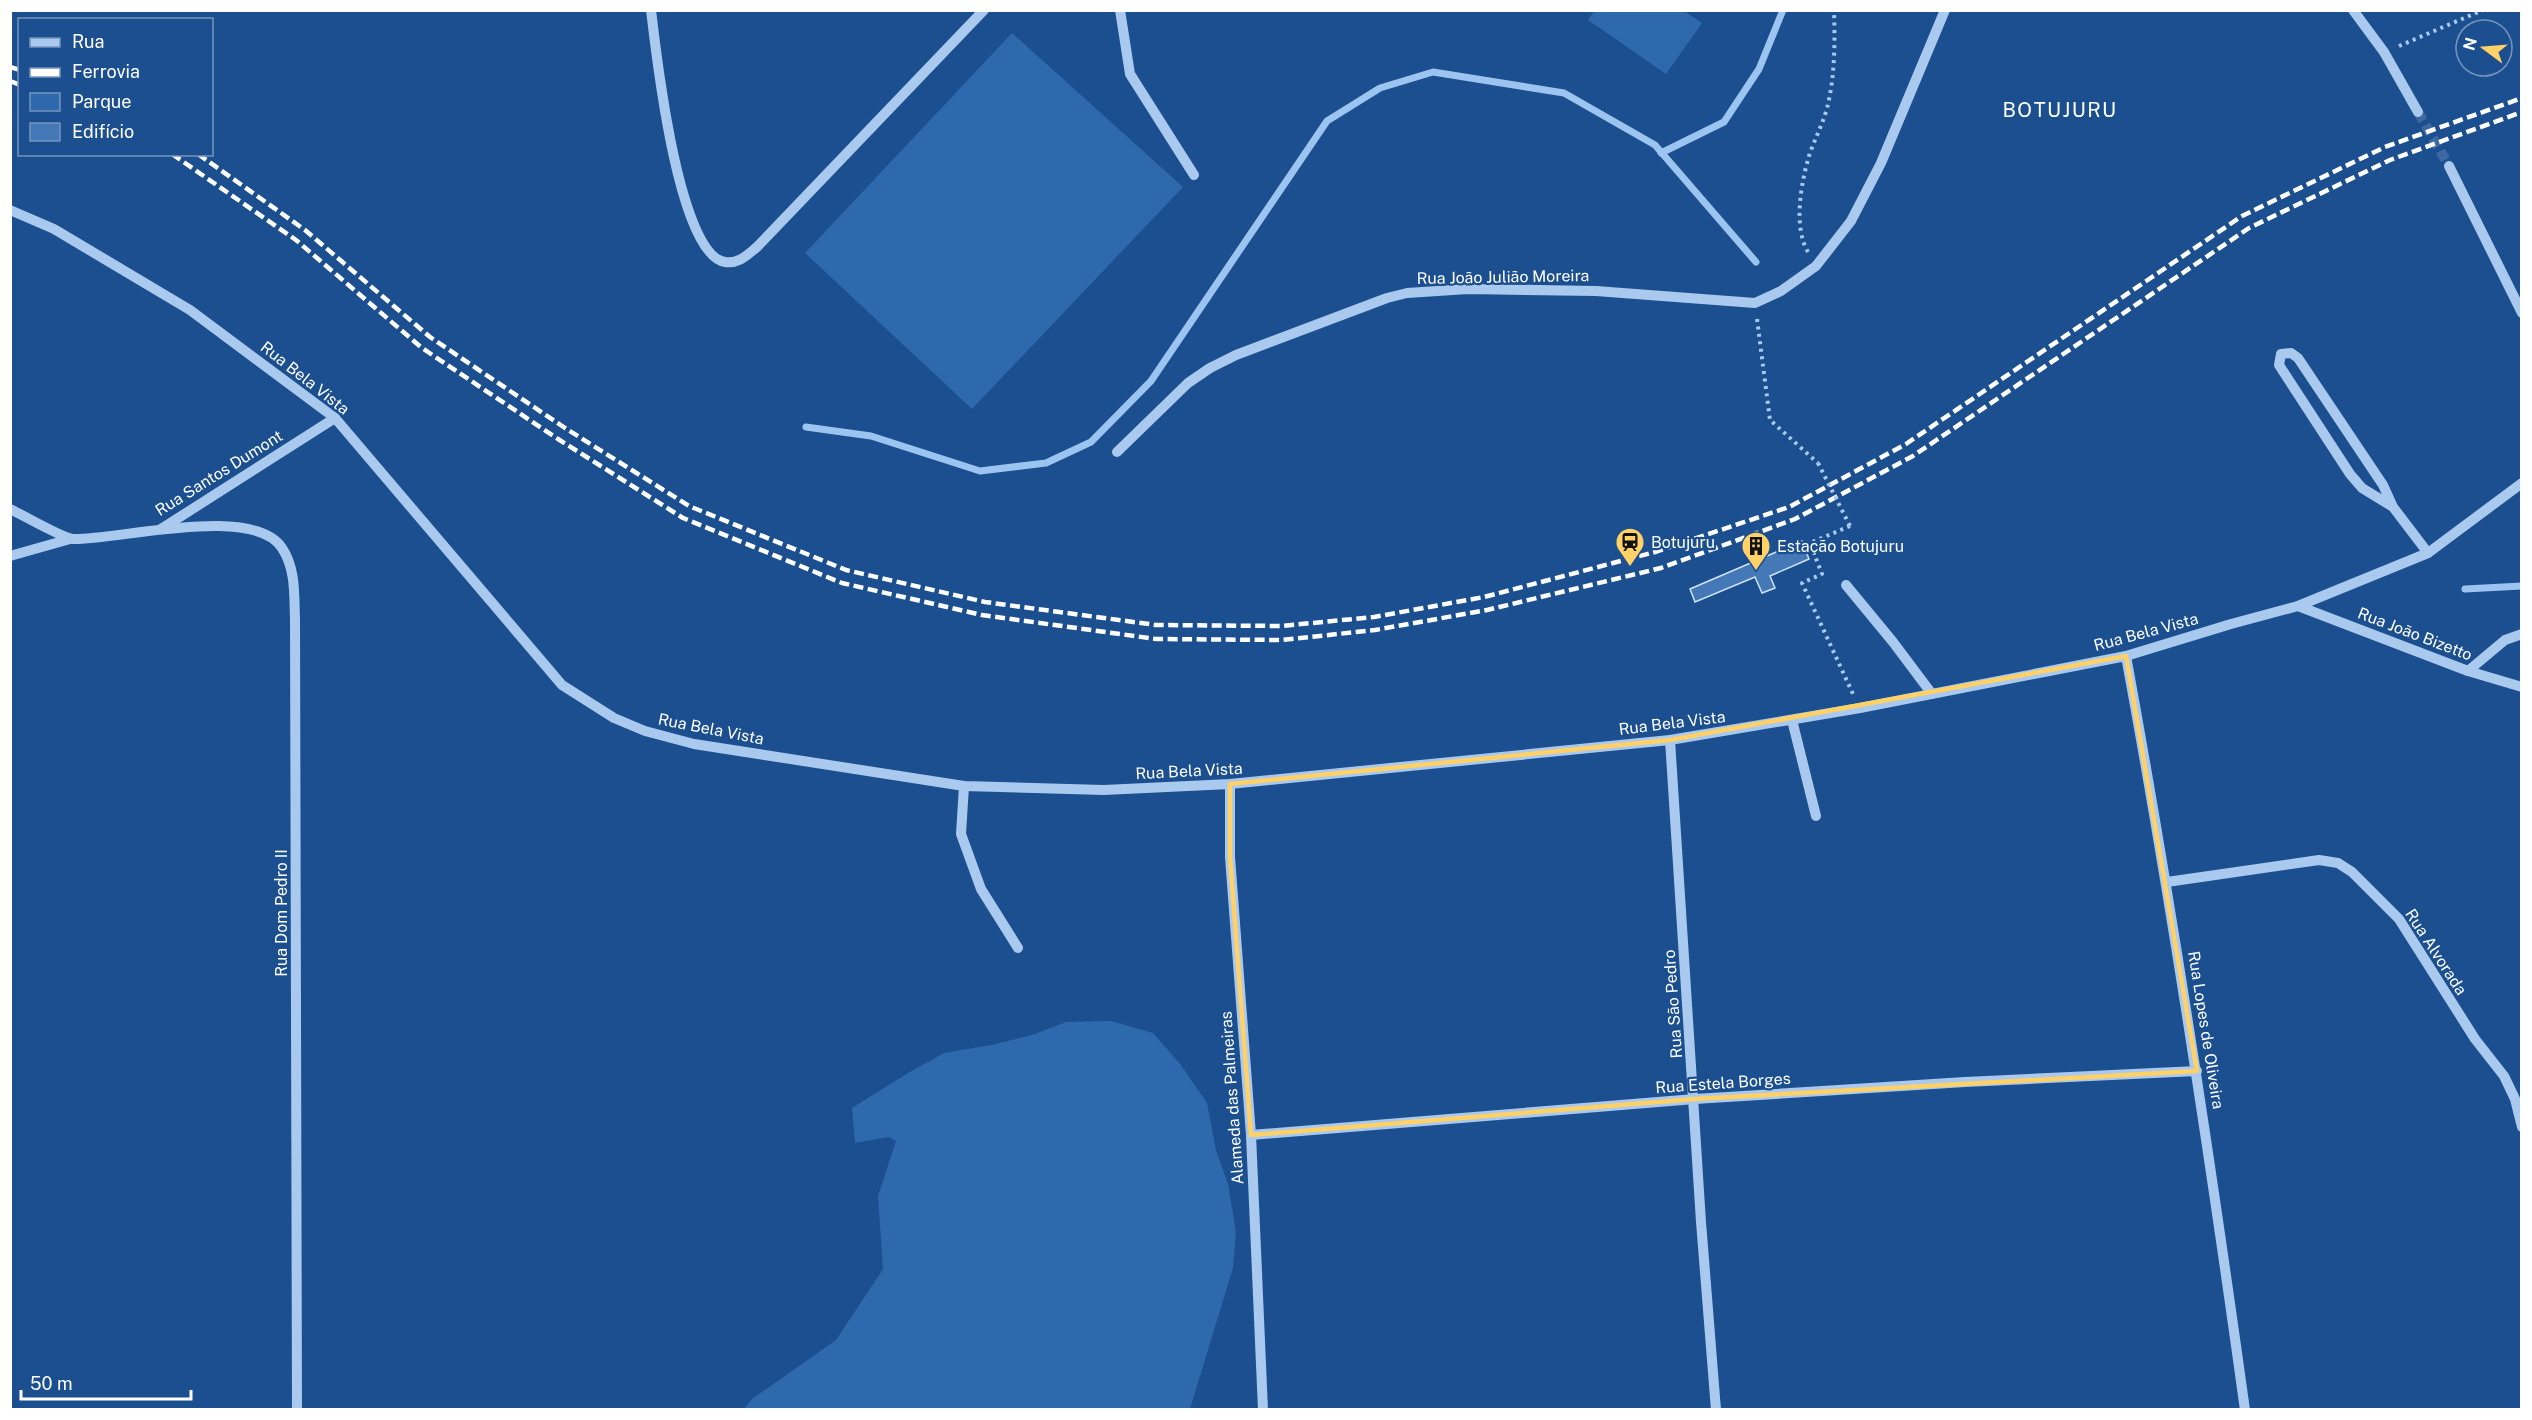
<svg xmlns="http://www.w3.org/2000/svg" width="2532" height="1420" font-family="'Public Sans',sans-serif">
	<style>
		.green { fill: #2e69ad }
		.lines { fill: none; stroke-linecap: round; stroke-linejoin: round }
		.stream { stroke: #9cc4f0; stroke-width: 7 }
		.building { fill: #4478b7; stroke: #cfe3fa; stroke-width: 1.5 }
		.minor-tunnel { stroke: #3d69a0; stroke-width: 10; stroke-dasharray: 10 5; stroke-linecap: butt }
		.path { stroke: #a9c9ee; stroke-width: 4; stroke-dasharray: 3 4.5; stroke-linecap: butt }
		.minor { stroke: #a9c9ee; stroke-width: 10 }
		.rail { stroke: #fff; stroke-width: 4.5; stroke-dasharray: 10 4.5; stroke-linecap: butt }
		.path-bridge { stroke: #a9c9ee; stroke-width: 4; stroke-dasharray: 3 4.5; stroke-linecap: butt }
		.marked { fill: none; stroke: #ffd166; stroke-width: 4.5; stroke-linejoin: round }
		.labels { text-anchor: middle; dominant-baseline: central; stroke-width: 4.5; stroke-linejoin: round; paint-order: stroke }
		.street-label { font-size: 16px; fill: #fff; stroke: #1b4f8f }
		.poi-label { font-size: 16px; fill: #fff; stroke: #1b4f8f; text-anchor: start }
		.quarter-label { font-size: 20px; letter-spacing: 1.5px; fill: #fff; stroke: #1b4f8f }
	</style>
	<rect width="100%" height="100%" fill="#1b4f8f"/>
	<g class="green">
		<path d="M1684 11 1702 23 1666 74 1588 20 1594 11Z"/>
		<path d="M1012 33 1183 187 972 409 805 253Z"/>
		<path d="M1111 1021 1153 1033 1181 1065 1207 1103 1216 1150 1228 1184 1236 1232 1233 1268 1190 1409H744L752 1399 836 1340 883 1269 878 1196 896 1141 889 1137 855 1143 852 1108 908 1073 944 1053 991 1045 1032 1035 1066 1022Z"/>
	</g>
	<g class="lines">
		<g class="stream">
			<path d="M1661 153 1724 122 1759 69 1783 10"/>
			<path d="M806 427 871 436 980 471 1046 463 1091 442 1151 381 1327 121 1380 88 1433 72 1564 93 1655 145 1756 262"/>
			<path d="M2465 589 2522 586"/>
		</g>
	</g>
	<path class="building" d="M1802 541 1809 559 1770 576 1775 588 1762 593 1755 577 1695 602 1690 589Z"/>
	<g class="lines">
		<path class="minor-tunnel" d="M2418 112 2449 166"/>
		<g class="path">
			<path d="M2399 46 2483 10"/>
			<path d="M1808 252C1793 227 1801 183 1809 156 1815 138 1824 122 1828 104 1835 74 1835 41 1834 10"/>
			<path d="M1757 319 1770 420 1818 463"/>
			<path d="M1850 526 1810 543 1822 574 1802 583 1853 694"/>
		</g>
		<g class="minor">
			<path d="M651 10C656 52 678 255 725 262 739 264 747 255 757 247L984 10"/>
			<path d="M1120 10 1130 74 1194 175"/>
			<path d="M2353 10 2384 52 2418 112"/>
			<path d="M2449 166 2522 313"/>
			<path d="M10 210 54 229 190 310 335 418 562 685 614 718 645 731 694 744 964 786 1104 790 1230 784 1670 740 1860 708 2126 656 2231 624 2298 606 2428 553 2522 483"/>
			<path d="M1117 452 1188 383 1210 368 1236 355 1387 298 1407 293 1468 289 1596 291 1755 303 1781 291 1816 266 1851 221 1881 163 1945 10"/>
			<path d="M2393 507 2362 488 2350 474 2279 365 2281 354 2291 353 2298 358 2383 485 2393 507 2428 553"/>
			<path d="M10 509C23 515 62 538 73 539 118 540 254 504 282 548 296 569 294 595 295 619L297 1410"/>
			<path d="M161 529 335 418"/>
			<path d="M10 556 70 539"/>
			<path d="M1846 585 1893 642 1932 694"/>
			<path d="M2298 606 2468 671 2522 687"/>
			<path d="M2126 656C2172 906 2210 1157 2245 1410"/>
			<path d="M2468 671 2505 640 2522 634"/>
			<path d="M1792 720 1816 816"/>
			<path d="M1670 740 1701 1222 1716 1410"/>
			<path d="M1230 784V857L1251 1135 1263 1410"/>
			<path d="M964 786 961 834 981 889 1018 948"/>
			<path d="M2167 882 2319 860 2338 863 2352 872 2399 919 2475 1039 2504 1076 2515 1099 2522 1127"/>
			<path d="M1251 1135 1695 1099 1965 1082 2197 1071"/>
		</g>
		<g class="rail">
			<path d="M10 67 20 70"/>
			<path d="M10 81 20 85"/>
			<path d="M172 154 296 240 422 348 558 439 683 518 842 583 982 615 1156 639 1282 640 1375 630 1487 610 1661 568 1795 519 1913 456 2249 228 2390 160 2522 112"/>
			<path d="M198 154 305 230 430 337 565 428 689 506 846 570 985 602 1156 625 1281 626 1374 617 1484 597 1655 552 1789 507 1906 444 2242 216 2385 147 2522 98"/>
		</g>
		<path class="path-bridge" d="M1818 463 1850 526"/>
	</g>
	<path class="marked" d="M2126 656 2197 1071 1695 1099 1251 1135 1230 857V784L1670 740Z"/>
	<defs>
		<g id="station-pin" transform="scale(1.5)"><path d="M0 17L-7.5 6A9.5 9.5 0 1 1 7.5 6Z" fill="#ffd166" stroke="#1b4f8f"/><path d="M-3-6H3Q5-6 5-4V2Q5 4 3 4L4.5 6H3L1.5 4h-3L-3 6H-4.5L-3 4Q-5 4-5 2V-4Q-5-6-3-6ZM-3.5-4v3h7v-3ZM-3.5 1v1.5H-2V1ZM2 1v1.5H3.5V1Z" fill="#111"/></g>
		<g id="building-pin" transform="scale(1.5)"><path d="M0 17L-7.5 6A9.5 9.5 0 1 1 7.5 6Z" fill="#ffd166" stroke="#1b4f8f"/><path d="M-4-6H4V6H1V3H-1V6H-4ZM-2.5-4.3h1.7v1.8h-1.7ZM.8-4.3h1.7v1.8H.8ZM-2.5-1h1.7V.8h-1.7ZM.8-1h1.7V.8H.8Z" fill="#111"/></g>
	</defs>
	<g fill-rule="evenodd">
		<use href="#station-pin" x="1630" y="542"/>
		<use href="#building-pin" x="1756" y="546"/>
	</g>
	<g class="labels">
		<g class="street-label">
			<text transform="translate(1503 277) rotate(-1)">Rua João Julião Moreira</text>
			<text transform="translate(305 378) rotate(38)">Rua Bela Vista</text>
			<text transform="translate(219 473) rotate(-32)">Rua Santos Dumont</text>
			<text transform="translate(2146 632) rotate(-15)">Rua Bela Vista</text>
			<text transform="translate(2415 634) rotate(21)">Rua João Bizetto</text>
			<text transform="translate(1672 723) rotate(-7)">Rua Bela Vista</text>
			<text transform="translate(711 729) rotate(11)">Rua Bela Vista</text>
			<text transform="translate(1189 771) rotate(-3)">Rua Bela Vista</text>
			<text transform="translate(281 913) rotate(-90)">Rua Dom Pedro II</text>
			<text transform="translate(2436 952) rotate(57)">Rua Alvorada</text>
			<text transform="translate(1673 1004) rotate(-94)">Rua São Pedro</text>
			<text transform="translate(2206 1030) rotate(81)">Rua Lopes de Oliveira</text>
			<text transform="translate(1723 1083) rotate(-4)">Rua Estela Borges</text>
			<text transform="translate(1232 1098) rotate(-94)">Alameda das Palmeiras</text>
		</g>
		<g class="poi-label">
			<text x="1651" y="542">Botujuru</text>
			<text x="1777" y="546">Estação Botujuru</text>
		</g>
		<g class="quarter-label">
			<text x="2060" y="110">BOTUJURU</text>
		</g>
	</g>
	<rect width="2532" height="1420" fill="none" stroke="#ffffff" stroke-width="24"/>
	<rect x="18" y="18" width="195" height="138" fill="#1b4f8f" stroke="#7695bc" stroke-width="1.5"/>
	<rect x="30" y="38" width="30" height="9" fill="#a9c9ee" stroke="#7695bc" stroke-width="1.5"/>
	<text x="72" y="48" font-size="18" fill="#ffffff">Rua</text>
	<rect x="30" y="68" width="30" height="9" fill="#ffffff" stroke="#7695bc" stroke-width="1.5"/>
	<text x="72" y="78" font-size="18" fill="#ffffff">Ferrovia</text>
	<rect x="30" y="93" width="30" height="18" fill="#2e69ad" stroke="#7695bc" stroke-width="1.5"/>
	<text x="72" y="108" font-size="18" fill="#ffffff">Parque</text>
	<rect x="30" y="123" width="30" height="18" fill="#4478b7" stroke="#7695bc" stroke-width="1.5"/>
	<text x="72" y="138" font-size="18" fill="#ffffff">Edifício</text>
	<g transform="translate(2484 48) rotate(286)"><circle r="28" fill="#1b4f8f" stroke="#7695bc" stroke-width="1.5"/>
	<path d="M0-4.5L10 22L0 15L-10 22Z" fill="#ffd166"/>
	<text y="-9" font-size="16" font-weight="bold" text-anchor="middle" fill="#ffffff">N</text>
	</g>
	<path d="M21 1390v9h170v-9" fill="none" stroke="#ffffff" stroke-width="3"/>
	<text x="30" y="1390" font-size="18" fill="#ffffff" stroke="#1b4f8f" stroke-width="4.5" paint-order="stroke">50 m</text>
</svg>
